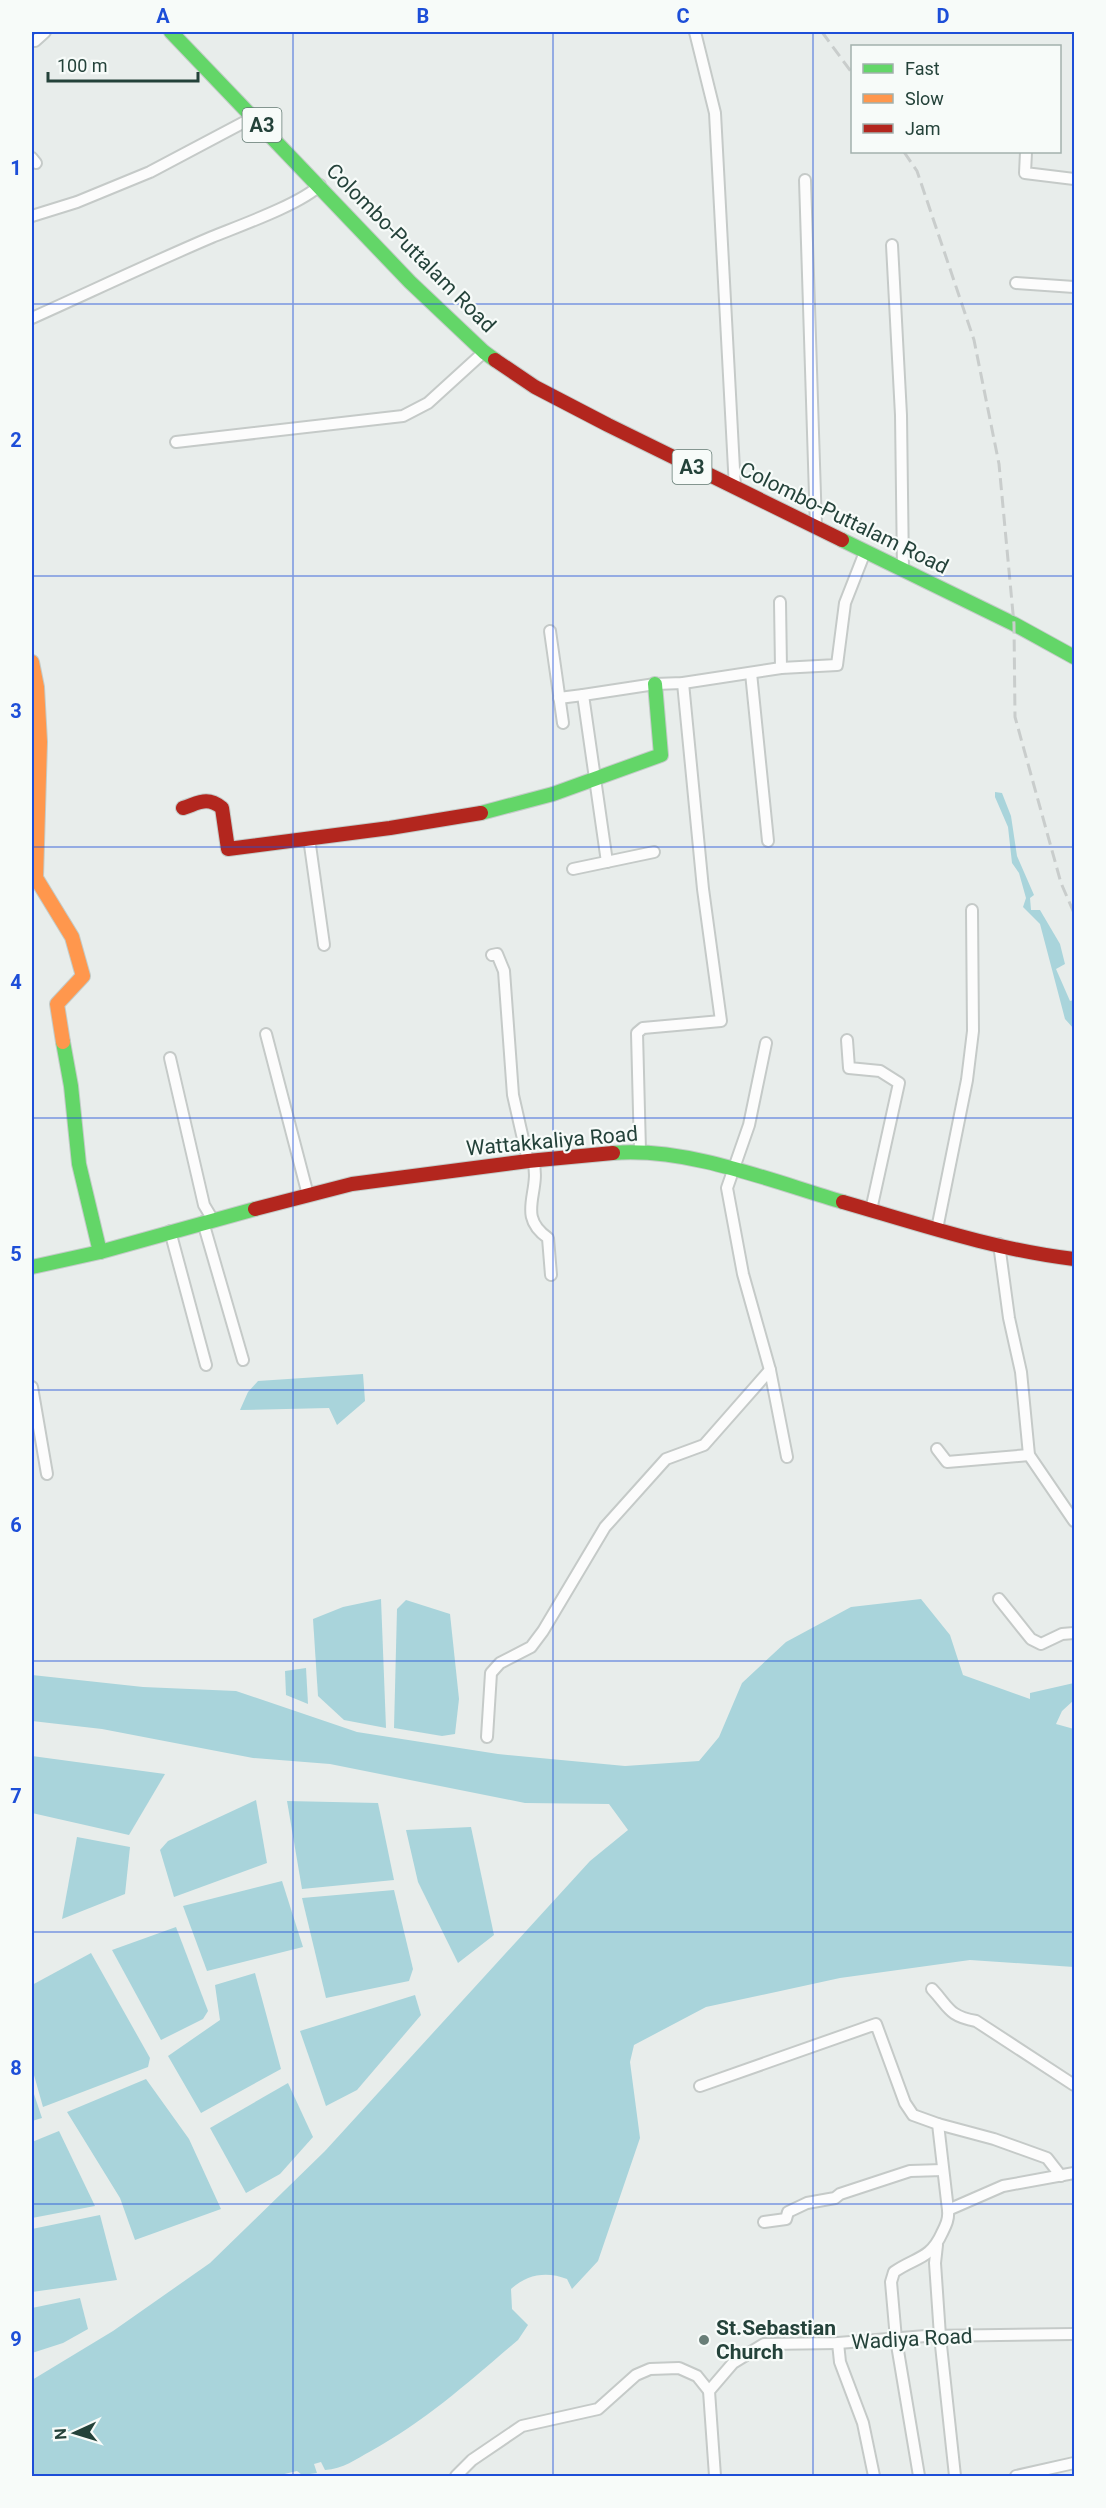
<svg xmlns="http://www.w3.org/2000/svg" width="1106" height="2508" font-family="Roboto,sans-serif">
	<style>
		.water { fill: #a9d4db }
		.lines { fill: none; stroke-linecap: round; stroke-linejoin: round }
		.street-casing { stroke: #c5cac8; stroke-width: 14 }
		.fast-casing { stroke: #c3cbc8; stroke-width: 16 }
		.slow-casing { stroke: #c3cbc8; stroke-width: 16 }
		.jam-casing { stroke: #c3cbc8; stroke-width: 16 }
		.street { stroke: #fcfcfc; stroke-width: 10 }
		.fast { stroke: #63d668; stroke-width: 14 }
		.slow { stroke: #ff974d; stroke-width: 14 }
		.jam { stroke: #b3261e; stroke-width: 14 }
		.rail { stroke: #c9cdcc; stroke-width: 3; stroke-dasharray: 12 6; stroke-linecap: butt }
		.grid { fill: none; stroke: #1d4ed8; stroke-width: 1.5; stroke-opacity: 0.55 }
		.poi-dot { fill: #697e78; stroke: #f7fbf9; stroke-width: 2 }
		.labels { text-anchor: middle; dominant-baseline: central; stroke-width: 4.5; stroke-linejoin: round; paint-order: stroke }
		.shield { fill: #f7fbf9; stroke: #637a73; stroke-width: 1.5 }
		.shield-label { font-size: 20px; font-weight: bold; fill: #24423a }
		.street-label { font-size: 21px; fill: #24423a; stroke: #f7fbf9 }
		.poi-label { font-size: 21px; font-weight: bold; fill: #24423a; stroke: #f7fbf9; text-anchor: start }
		.neatline { fill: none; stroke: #1d4ed8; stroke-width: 2 }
		.grid-label { font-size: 20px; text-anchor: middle; font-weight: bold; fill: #1d4ed8 }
	</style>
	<rect width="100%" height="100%" fill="#e8edeb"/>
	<g class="water">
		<path d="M995 792 1002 793 1011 816 1017 856 1034 895 1030 898 1031 910H1040L1060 944 1065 964 1056 969 1070 1001 1074 1000V1029L1065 1019 1040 924 1023 907 1026 898 1019 873 1012 863 1008 827 995 797Z"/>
		<path d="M363 1374 365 1401 337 1425 329 1408 240 1410 248 1392 258 1381Z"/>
		<path d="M381 1599 386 1728 344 1720 318 1696 313 1619 343 1607Z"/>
		<path d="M921 1599 950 1635 963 1675 1030 1699V1693L1074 1683V1700L1062 1711 1056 1724 1074 1729V1967L970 1960 840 1978 706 2007 634 2045 630 2062 640 2138 598 2261 572 2289 567 2279C547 2271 527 2274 511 2289L512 2309 528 2325 518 2340C471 2380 426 2421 371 2451 356 2459 343 2469 325 2470L321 2462 314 2464 317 2473 302 2475 297 2471 276 2476H32V2380L113 2331 210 2263 325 2151 590 1861 628 1830 609 1804 525 1803 330 1764 253 1758 102 1729 32 1721V1675L143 1687 236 1691 357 1732 498 1754 625 1766 699 1761 719 1737 742 1683 786 1642 851 1607Z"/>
		<path d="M406 1600 450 1614 459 1699 455 1734 442 1736 394 1728 397 1609Z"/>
		<path d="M306 1668 308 1704 286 1695 285 1671Z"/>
		<path d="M32 1756 165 1774 129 1835 32 1813Z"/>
		<path d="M256 1800 267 1863 174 1897 160 1850 168 1841Z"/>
		<path d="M287 1801 378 1803 394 1880 302 1889Z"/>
		<path d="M471 1827 494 1935 458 1963 418 1882 406 1830Z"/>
		<path d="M77 1837 130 1847 125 1894 62 1919Z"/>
		<path d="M282 1881 303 1947 207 1971 183 1906Z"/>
		<path d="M394 1890 413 1969 409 1981 326 1998 302 1898Z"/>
		<path d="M176 1927 208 2011 203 2019 161 2040 112 1950Z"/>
		<path d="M91 1953 150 2058 148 2067 43 2107 32 2068V1985Z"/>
		<path d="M255 1973 281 2069 201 2113 168 2056 220 2020 215 1985Z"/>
		<path d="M415 1995 421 2015 357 2090 326 2106 300 2031Z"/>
		<path d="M146 2079 189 2139 221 2209 135 2240 120 2198 67 2112Z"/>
		<path d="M288 2083 313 2137 280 2174 246 2193 210 2128Z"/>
		<path d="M32 2088 42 2118 32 2121Z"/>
		<path d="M59 2131 95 2206 32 2218V2142Z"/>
		<path d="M100 2215 117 2280 32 2292V2229Z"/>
		<path d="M80 2298 88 2329 63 2343 32 2353V2308Z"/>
	</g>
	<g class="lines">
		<g class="street-casing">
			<g id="street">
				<path d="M695 32 715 113 735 488"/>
				<path d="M35 41 45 32"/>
				<path d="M1026 152 1025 173 1074 179"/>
				<path d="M32 158 36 163"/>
				<path d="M805 180 816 527"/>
				<path d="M32 216 77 202 150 172 254 117"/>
				<path d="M892 245 901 415 903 570"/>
				<path d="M1016 283 1074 287"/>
				<path d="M32 318C92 291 151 263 212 237 239 226 301 204 320 185"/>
				<path d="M176 442 403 416 428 403 484 352"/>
				<path d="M780 602 781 668"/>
				<path d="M550 631 563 723"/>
				<path d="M751 673 768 841"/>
				<path d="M559 698 583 695"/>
				<path d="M309 838 324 945"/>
				<path d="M607 862 583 695 655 684 683 683 781 668 837 665 845 603 865 552"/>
				<path d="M573 869 654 852"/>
				<path d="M492 955 497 954 504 971 513 1095 528 1161"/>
				<path d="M266 1034 308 1195"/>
				<path d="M847 1040 849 1068 880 1071 899 1083 871 1210"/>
				<path d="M766 1043 749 1125 727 1188 743 1274 770 1370 787 1457"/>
				<path d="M170 1058 204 1205 213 1220"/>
				<path d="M640 1151 637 1033 643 1028 721 1021 703 889 683 683"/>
				<path d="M533 1160C542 1192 515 1215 548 1238L551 1275"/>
				<path d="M203 1222 243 1360"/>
				<path d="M937 1229 967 1080 973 1031 972 910"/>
				<path d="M170 1231 206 1365"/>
				<path d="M999 1244 1009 1318 1021 1372 1029 1455 1074 1521"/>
				<path d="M32 1387 47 1474"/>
				<path d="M937 1449 947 1462 1029 1455"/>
				<path d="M999 1599 1031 1639 1041 1644 1062 1634 1074 1633"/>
				<path d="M487 1737 491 1673 500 1663 531 1647 543 1631 605 1527 666 1459 704 1445 770 1370"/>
				<path d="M932 1989C949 2007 948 2016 976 2021L1074 2085"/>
				<path d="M700 2086 876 2024 905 2103 913 2115 938 2124 948 2210"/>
				<path d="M938 2124 994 2139 1047 2158 1061 2176"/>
				<path d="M764 2222 786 2219 788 2212 807 2203 835 2198 840 2194 910 2171 943 2170"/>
				<path d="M937 2245 935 2263 940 2336 955 2476"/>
				<path d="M838 2343 840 2362 863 2423 874 2476"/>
				<path d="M456 2476 472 2460 522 2426 598 2409 636 2375 650 2369 679 2368 697 2376 709 2391"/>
				<path d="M715 2476 709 2391 733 2363 764 2344 838 2343 926 2336 1074 2334"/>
				<path d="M919 2476 896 2339 891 2282 894 2272C915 2257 930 2260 942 2233 946 2225 949 2219 948 2210L1003 2186 1074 2173"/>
				<path d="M1016 2476 1074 2463"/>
			</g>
		</g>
		<g class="fast-casing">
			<g id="fast">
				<path d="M171 32 410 282 484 352 495 360"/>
				<path d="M842 540 1014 624 1074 657"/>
				<path d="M481 813 553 794 661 755 655 684"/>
				<path d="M63 1042 71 1086 79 1164 100 1252"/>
				<path d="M613 1153C688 1147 771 1181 843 1202"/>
				<path d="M32 1267 100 1252 255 1209"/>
			</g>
		</g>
		<g class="slow-casing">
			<path id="slow" d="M32 662 37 687 40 742 36 878 72 937 83 976 57 1004 63 1042"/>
		</g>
		<g class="jam-casing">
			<g id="jam">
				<path d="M495 360 535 387 608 425 842 540"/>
				<path d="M183 808C199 803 207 796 222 808L228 849 390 828 481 813"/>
				<path d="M843 1202C919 1224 996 1250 1074 1259"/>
				<path d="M255 1209 352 1184 528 1161 613 1153"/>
			</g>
		</g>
		<use href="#street" class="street"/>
		<use href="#fast" class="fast"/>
		<use href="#slow" class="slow"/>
		<use href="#jam" class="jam"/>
		<g class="rail">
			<path d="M822 32 852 73"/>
			<path d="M904 152 917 171 974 340 999 464 1014 624 1015 717 1061 883 1074 913"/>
		</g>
	</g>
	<path class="grid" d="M293 32V2476M553 32V2476M813 32V2476M32 304H1074M32 576H1074M32 847H1074M32 1118H1074M32 1390H1074M32 1661H1074M32 1932H1074M32 2204H1074"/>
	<circle class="poi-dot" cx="704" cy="2340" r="6"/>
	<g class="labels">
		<g class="shield">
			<rect x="242.5" y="108" width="39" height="34" rx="4.5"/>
			<rect x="672.5" y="450" width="39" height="34" rx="4.5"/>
		</g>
		<g class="shield-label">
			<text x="262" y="125">A3</text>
			<text x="692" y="467">A3</text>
		</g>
		<g class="street-label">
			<text transform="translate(411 248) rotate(45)">Colombo-Puttalam Road</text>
			<text transform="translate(844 518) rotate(26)">Colombo-Puttalam Road</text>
			<text transform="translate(552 1141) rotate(-5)">Wattakkaliya Road</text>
			<text transform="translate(912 2339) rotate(-3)">Wadiya Road</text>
		</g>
		<g class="poi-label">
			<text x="716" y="2328">St.Sebastian<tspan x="716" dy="24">Church</tspan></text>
		</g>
	</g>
	<rect width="1106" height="2508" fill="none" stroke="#f7fbf9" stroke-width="66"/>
	<rect x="851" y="45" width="210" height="108" fill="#f7fbf9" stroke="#a3b1ad" stroke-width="1.5"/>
	<rect x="863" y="64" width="30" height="9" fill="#63d668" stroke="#a3b1ad" stroke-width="1.5"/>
	<text x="905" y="75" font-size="18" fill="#24423a">Fast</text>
	<rect x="863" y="94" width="30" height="9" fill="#ff974d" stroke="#a3b1ad" stroke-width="1.5"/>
	<text x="905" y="105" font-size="18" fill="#24423a">Slow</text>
	<rect x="863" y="124" width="30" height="9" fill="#b3261e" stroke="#a3b1ad" stroke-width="1.5"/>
	<text x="905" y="135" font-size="18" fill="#24423a">Jam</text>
	<g transform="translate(75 2433) rotate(266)" stroke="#f7fbf9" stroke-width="4.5" paint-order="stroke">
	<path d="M0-4.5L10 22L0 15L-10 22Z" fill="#24423a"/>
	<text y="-9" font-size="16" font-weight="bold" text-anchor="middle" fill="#24423a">N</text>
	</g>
	<path d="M48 72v9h150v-9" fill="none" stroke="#24423a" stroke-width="3"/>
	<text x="57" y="72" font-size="18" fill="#24423a" stroke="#f7fbf9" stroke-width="4.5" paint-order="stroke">100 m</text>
	<rect x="33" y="33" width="1040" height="2442" class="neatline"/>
	<g class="grid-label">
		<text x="163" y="23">A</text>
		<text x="423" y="23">B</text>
		<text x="683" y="23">C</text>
		<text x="943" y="23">D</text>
		<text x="16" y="175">1</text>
		<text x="16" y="447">2</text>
		<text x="16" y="718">3</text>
		<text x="16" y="989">4</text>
		<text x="16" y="1261">5</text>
		<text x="16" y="1532">6</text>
		<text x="16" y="1803">7</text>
		<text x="16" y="2075">8</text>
		<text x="16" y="2346">9</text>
	</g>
</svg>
